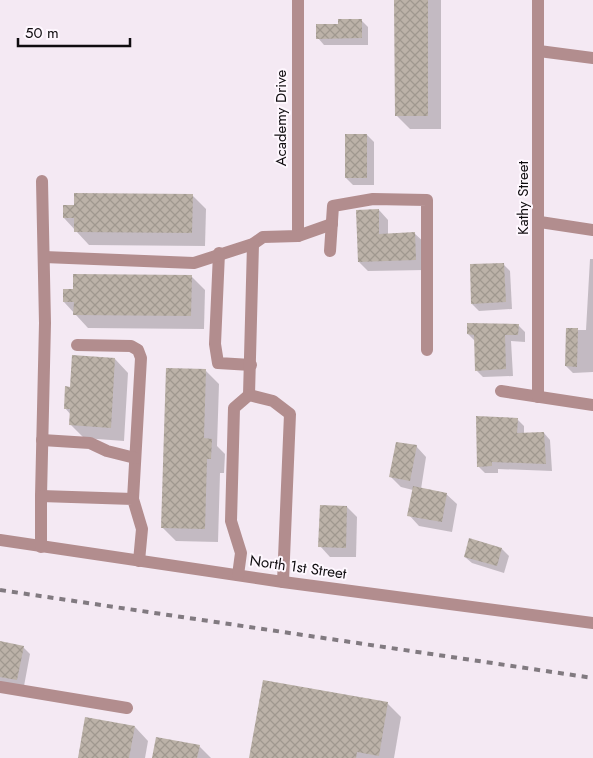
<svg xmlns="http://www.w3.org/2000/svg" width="593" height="758" font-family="Jost,sans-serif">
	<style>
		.shadow { fill: #0003 }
		.building { fill: url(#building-cross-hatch) }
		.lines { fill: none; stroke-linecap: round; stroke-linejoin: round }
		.minor { stroke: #b28d8e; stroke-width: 12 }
		.rail { stroke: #817a80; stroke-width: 4; stroke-dasharray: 6 6; stroke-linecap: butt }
		.labels { text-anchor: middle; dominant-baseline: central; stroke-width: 4; stroke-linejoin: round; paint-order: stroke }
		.street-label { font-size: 15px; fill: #0f0c0f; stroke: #fef7fe }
	</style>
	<defs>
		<pattern id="building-cross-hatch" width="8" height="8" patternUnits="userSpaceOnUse" patternTransform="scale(1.25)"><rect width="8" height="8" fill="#bcb2a8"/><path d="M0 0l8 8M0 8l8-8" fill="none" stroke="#a0988f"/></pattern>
	</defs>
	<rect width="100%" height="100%" fill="#f4e9f3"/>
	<g class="shadow">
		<path d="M395 0H441V129H410L396 115Z"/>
		<path d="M361 20 368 27V45H324L318 38 340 25Z"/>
		<path d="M367 135 374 142V185H353L346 178Z"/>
		<path d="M192 195 206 209 205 246 89 245 64 218Z"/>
		<path d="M379 210 388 220V235L415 234 425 243V270L368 271 359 262Z"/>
		<path d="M590 259H593V372L573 373 566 366 567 330H586Z"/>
		<path d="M503 264 510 271 512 309 479 311 472 304Z"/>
		<path d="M191 276 205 290 204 329 88 328 64 302Z"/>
		<path d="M518 325 525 332V342L511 341 513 376 483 377 476 370 475 341 468 334Z"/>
		<path d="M115 359 128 373 124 441 84 438 71 425V415L65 408 71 388Z"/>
		<path d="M206 371 219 384 217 446 225 454 224 473H220L218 542 176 541 162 527Z"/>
		<path d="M517 419 524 426V434L544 433 550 440 552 471 498 469V473H485L478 466Z"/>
		<path d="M416 446 426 457 421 489 446 494 457 504 452 532 419 526 409 515 413 490 401 487 391 477Z"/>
		<path d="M347 507 357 517 356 557H330L320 546Z"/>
		<path d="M502 549 509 556 504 573 472 563 465 557Z"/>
		<path d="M0 642 23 647 30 654 24 686 0 682Z"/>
		<path d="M387 703 401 717 394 758H250Z"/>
		<path d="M135 727 148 741 145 758H79Z"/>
		<path d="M199 746 211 758H153Z"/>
	</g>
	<g class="building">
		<path d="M394 0H428V116H395Z"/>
		<path d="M338 19H362V38L316 39V24H338Z"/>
		<rect x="345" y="134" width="22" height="44"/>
		<path d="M74 193 193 194 192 233 74 232V218H63V205H74Z"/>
		<path d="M379 209V234L415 232 416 260 358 262 356 210Z"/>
		<path d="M504 263 506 302 471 304 470 264Z"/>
		<path d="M73 274 192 275 191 316 73 315 74 302H63V289H73Z"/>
		<path d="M467 323 519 324 518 335H505L506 369 475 371 474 335 467 334Z"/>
		<path d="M566 328H578L577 367 565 366Z"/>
		<path d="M72 355 115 358 111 428 69 425 70 409H64L65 386 70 387Z"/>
		<path d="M166 368 206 369 204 438 212 439 211 459H207L205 529 161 528Z"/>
		<path d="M476 416 518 418 517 433 544 432 546 464 492 462V466L477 467Z"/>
		<path d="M396 442 417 445 410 481 389 477Z"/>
		<path d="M413 486 447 493 442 522 407 516Z"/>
		<path d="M320 505 347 506 346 548 318 547Z"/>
		<path d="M469 538 502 548 497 566 464 557Z"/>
		<path d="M0 641 24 646 17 680 0 677Z"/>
		<path d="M263 680 388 702 379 756 357 752 356 758H249Z"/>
		<path d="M85 717 135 726 129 758H78Z"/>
		<path d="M156 737 200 745 197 758H152Z"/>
	</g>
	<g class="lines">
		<g class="minor">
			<path d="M298 0V236"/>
			<path d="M539 51 593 58"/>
			<path d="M540 222 593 230"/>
			<path d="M330 251 333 206 373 199 427 200V350"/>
			<path d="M219 253 215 344 218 363 251 365"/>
			<path d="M44 257 194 263 253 244 263 237 298 236 332 224"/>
			<path d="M77 345 131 346 138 350 141 358 133 499"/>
			<path d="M501 391 593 405"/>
			<path d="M249 395 253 244"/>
			<path d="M538 397V0"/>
			<path d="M42 440 90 443 107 451 135 458"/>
			<path d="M41 496 45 323 42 181"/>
			<path d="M0 540 283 582 593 623"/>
			<path d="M41 547V496L133 499 142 529 139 561"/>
			<path d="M238 575 241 553 231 521 234 408 249 395 273 401 290 414 283 582"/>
			<path d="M0 687 127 708"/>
		</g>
		<path class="rail" d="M0 590 593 678"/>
	</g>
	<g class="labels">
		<g class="street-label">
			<text transform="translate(281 118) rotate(-90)">Academy Drive</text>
			<text transform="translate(523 198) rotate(-90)">Kathy Street</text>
			<text transform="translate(298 567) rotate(8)">North 1st Street</text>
		</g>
	</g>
	<path d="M18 38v8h112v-8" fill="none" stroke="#0f0c0f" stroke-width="2.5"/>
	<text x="25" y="38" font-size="15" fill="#0f0c0f" stroke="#fef7fe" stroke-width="4" paint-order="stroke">50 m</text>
</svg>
